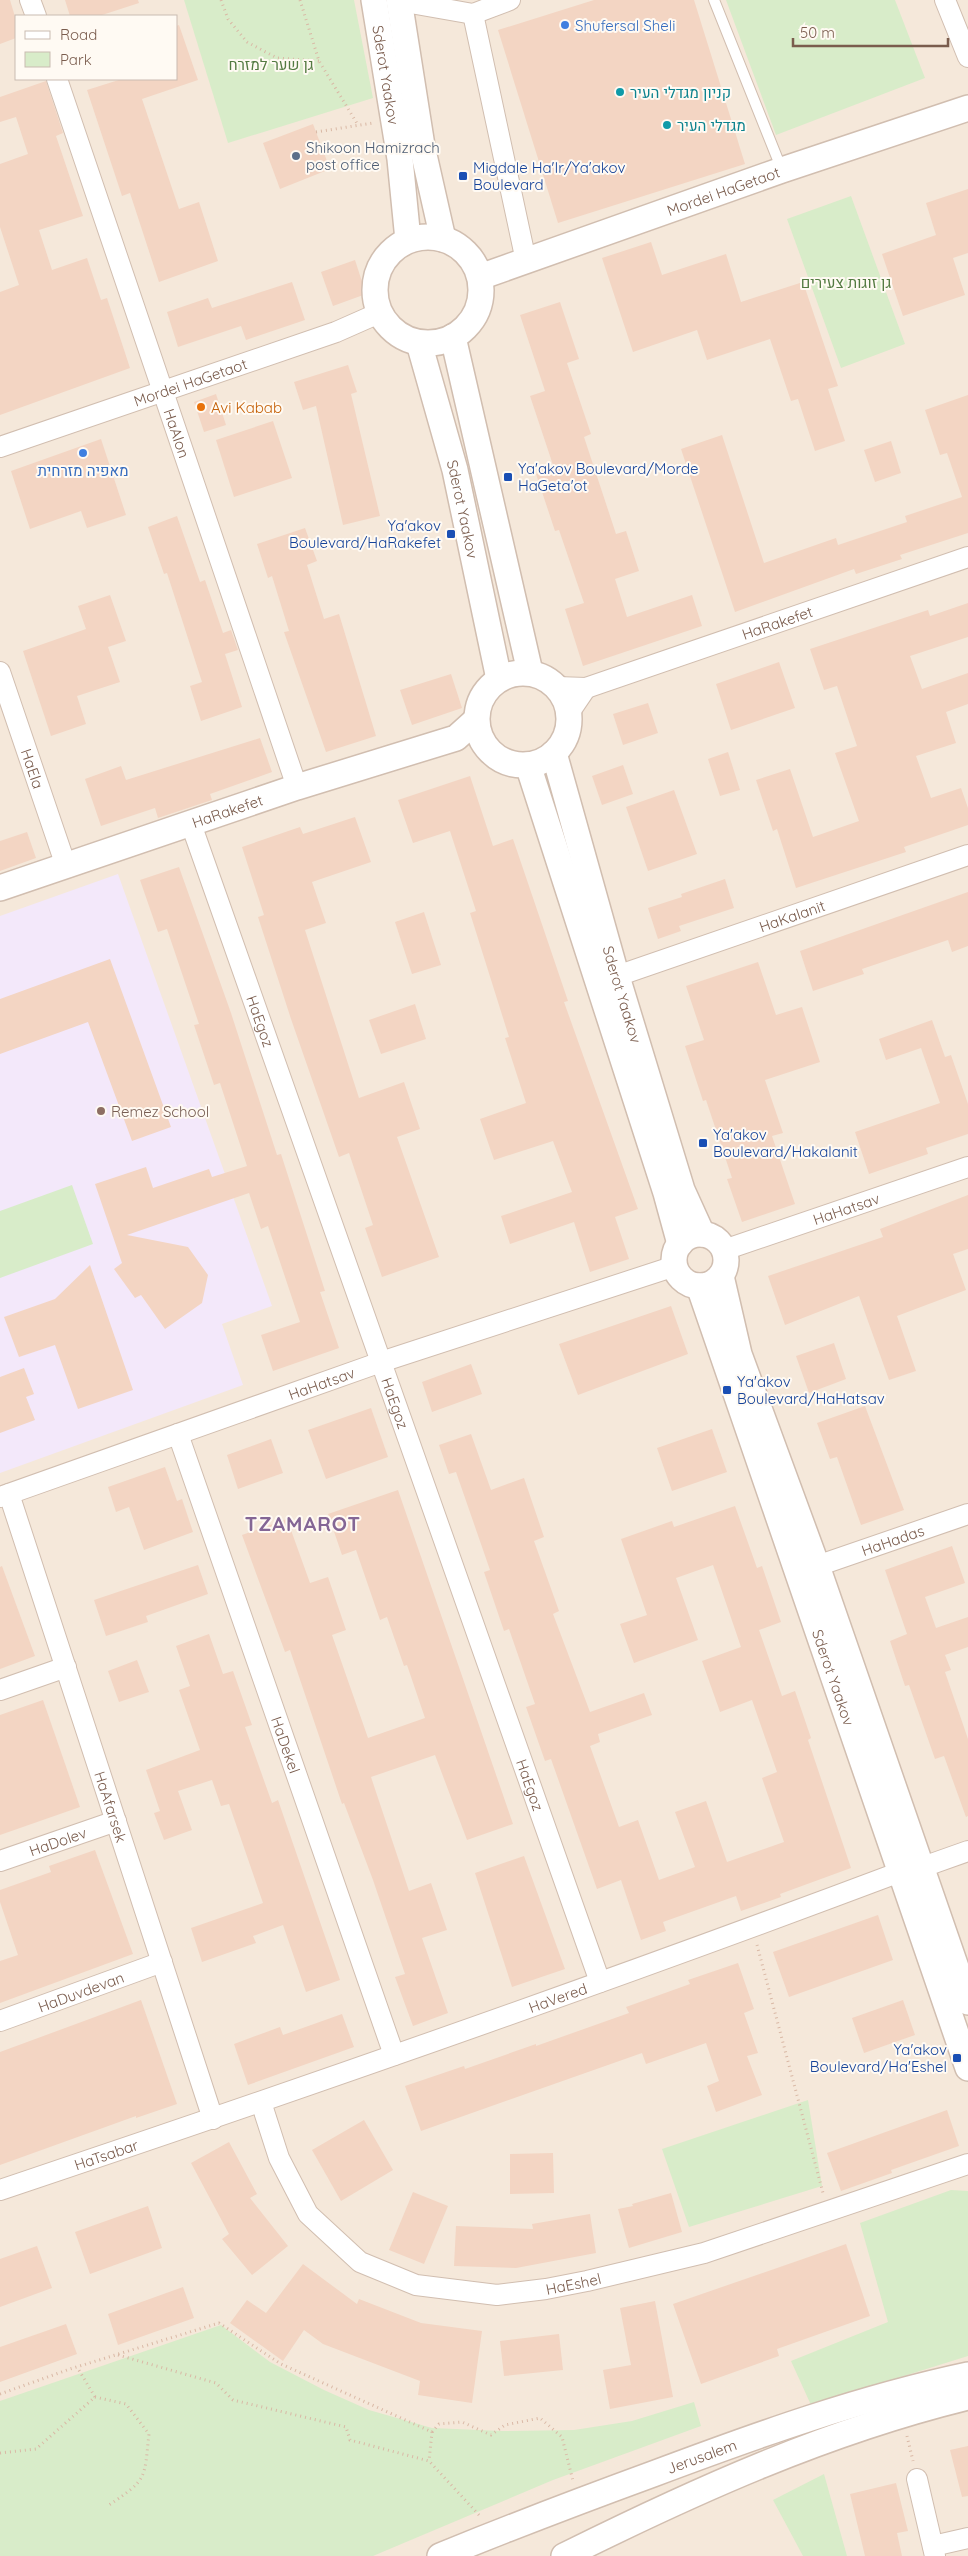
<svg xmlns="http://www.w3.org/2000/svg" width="968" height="2556" font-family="Quicksand,Heebo,sans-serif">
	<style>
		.residential { fill: #f5e8da; fill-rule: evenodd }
		.education { fill: #f3e8fa }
		.green { fill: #d8ecc9 }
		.building { fill: #f3d5c3 }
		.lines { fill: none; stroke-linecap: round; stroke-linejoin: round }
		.service-casing { stroke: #d1beb0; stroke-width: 12 }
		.minor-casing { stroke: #d1beb0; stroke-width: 22 }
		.tertiary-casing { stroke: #d1beb0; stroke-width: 28 }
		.path { stroke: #d9b8a5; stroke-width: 3; stroke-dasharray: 1 4; stroke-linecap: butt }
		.service { stroke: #fff; stroke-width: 10 }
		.minor { stroke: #fff; stroke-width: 20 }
		.tertiary { stroke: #fff; stroke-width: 25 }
		.shop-dot { fill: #3f7fe0; stroke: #fffaf3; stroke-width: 2 }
		.culture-dot { fill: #0f9aa8; stroke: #fffaf3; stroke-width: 2 }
		.service-dot { fill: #5c6f8a; stroke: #fffaf3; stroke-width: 2 }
		.transit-dot { fill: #1a4fb4; stroke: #fffaf3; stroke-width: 2 }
		.food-dot { fill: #e8710a; stroke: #fffaf3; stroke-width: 2 }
		.education-dot { fill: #8d6e63; stroke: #fffaf3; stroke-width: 2 }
		.labels { text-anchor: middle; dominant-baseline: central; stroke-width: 4; stroke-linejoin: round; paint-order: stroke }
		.shop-label { font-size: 15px; fill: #366cbe; stroke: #fffaf3; text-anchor: start }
		.park-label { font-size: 15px; fill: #537a41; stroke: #fffaf3 }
		.street-label { font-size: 15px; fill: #7a5c4d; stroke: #fffaf3 }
		.culture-label { font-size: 15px; fill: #0d838f; stroke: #fffaf3; text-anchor: start }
		.service-label { font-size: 15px; fill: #4e5e75; stroke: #fffaf3; text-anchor: start }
		.transit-label { font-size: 15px; fill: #164399; stroke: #fffaf3; text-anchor: start }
		.food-label { font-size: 15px; fill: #c56008; stroke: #fffaf3; text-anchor: start }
		.education-label { font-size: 15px; fill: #785e54; stroke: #fffaf3; text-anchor: start }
		.district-label { font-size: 20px; font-weight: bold; letter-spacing: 1px; fill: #846695; stroke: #fffaf3 }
	</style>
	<rect width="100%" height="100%" fill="#fdf6ec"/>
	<path class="residential" d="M0 0H968V2556H0ZM16 16H176V79H16Z"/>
	<path class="education" d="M118 874 272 1306 222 1324 243 1385 0 1473V916Z"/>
	<g class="green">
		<path d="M184 0H354L373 98 228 143Z"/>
		<path d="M726 0H895L925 78 776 135Z"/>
		<path d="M851 196 905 344 841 368 787 219Z"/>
		<path d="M72 1185 93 1244 0 1278V1211Z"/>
		<path d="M808 2100 822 2186 689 2227 662 2149Z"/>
		<path d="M951 2190 968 2191V2356L811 2405 791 2361 888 2322 860 2223Z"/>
		<path d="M221 2325 270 2362 324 2390 369 2410 432 2428 502 2431 574 2430 632 2421 694 2402 701 2426 553 2480 373 2556H0V2401Z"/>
		<path d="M824 2474 847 2556H803L773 2500Z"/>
	</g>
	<g class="building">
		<path d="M0 0H10L16 20V38L0 44Z"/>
		<path d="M65 0H138L139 3 99 16H70Z"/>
		<path d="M594 0H694L745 164 558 223 498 30Z"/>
		<path d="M179 25 198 80 142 99 179 209 199 202 218 261 159 282 130 193 122 196 87 90 122 79H176V26Z"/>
		<path d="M46 81 63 133 56 136 83 216 39 230 52 270 87 258 101 300 107 298 130 368 0 415V292L19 285 0 227V164L28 154 16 117 0 122V97Z"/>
		<path d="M313 124 330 169 280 189 263 143Z"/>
		<path d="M968 189V253L953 258 965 295 903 316 882 254 936 235 926 203Z"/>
		<path d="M651 242 662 275 726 254 741 302 803 282 838 386 828 389 845 441 815 451 798 399 791 401 770 339 707 360 697 330 633 352 602 258Z"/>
		<path d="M355 260 366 294 333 306 321 272Z"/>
		<path d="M292 282 305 320 246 340 241 326 178 347 167 312 208 298 212 308Z"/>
		<path d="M560 302 579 359 567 363 591 434 584 437 616 534 626 531 639 571 615 579 627 617 692 595 702 626 583 666 565 609 584 603 559 530 555 531 536 474 554 468 530 396 545 391 520 315Z"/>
		<path d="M348 365 357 392 351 394 380 516 343 525 316 406 303 410 294 382Z"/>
		<path d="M216 394 226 425 204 432 194 402Z"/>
		<path d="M968 395V533L900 555 902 559 856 574 854 569 735 612 681 449 722 435 764 563 836 538 838 545 907 522 905 516 962 497 947 453 940 455 925 410Z"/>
		<path d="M273 421 292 478 234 497 216 440Z"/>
		<path d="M101 439 126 515 87 528 81 511 30 529 11 471Z"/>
		<path d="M891 441 901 473 875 482 864 450Z"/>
		<path d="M177 516 200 582 205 580 223 633 231 630 238 650 225 654 242 707 201 721 190 686 202 682 167 573 164 574 148 527Z"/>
		<path d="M305 528 317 561 307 565 324 619 339 614 376 736 326 752 284 632 289 631 272 576 268 578 257 544Z"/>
		<path d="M110 595 126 641 108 647 120 682 77 696 86 724 51 736 23 651 86 629 78 606Z"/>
		<path d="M968 603V637L910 656 922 689 968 673V704L946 712 956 743 916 756 931 798 961 788 968 808V825L904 847 906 852 796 888 777 829 773 831 756 780 790 769 813 837 859 821 835 753 857 746 837 686 824 690 810 649 928 610 930 616Z"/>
		<path d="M779 662 795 708 731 730 716 684Z"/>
		<path d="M451 674 462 708 412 725 400 690Z"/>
		<path d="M648 703 658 733 623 745 613 714Z"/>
		<path d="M260 738 272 772 210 794 212 800 158 818 155 808 101 826 85 779 121 766 126 780Z"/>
		<path d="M728 752 740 790 720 796 708 759Z"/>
		<path d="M623 765 633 794 602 805 592 776Z"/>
		<path d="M470 776 493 846 513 839 568 1001 564 1002 638 1209 615 1217 629 1259 590 1272 574 1222 510 1244 501 1216 572 1192 553 1141 494 1160 480 1119 526 1103 505 1038 509 1037 470 913 476 911 450 831 413 843 398 800Z"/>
		<path d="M674 790 697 854 648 871 626 807Z"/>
		<path d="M355 817 371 862 312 882 326 923 305 930 359 1098 404 1082 420 1129 397 1137 439 1257 382 1277 365 1228 373 1225 349 1153 339 1157 291 1019 258 917 264 915 242 847 300 827 303 834Z"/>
		<path d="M27 832 36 858 0 871V841Z"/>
		<path d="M179 867 231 1013 277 1155 281 1154 325 1291 320 1292 339 1348 273 1371 261 1335 300 1322 268 1226 261 1229 249 1193 127 1235 188 1247 208 1275 202 1303 165 1329 141 1295 135 1298 114 1269 122 1263 95 1184 146 1167 153 1188 209 1169 212 1177 247 1166 220 1083 214 1085 194 1025 199 1024 167 929 158 932 140 880Z"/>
		<path d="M725 879 734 908 679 926 681 931 658 939 648 908 682 897 681 894Z"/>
		<path d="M968 892V946L952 952 948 940 862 969 864 974 813 991 800 951Z"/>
		<path d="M424 912 441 965 412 974 395 922Z"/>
		<path d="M110 959 171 1127 132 1141 88 1022 0 1054V999Z"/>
		<path d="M758 962 776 1015 802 1007 820 1062 765 1080 783 1133 772 1136 795 1204 742 1222 727 1179 732 1178 706 1100 703 1101 685 1046 704 1040 686 986Z"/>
		<path d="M415 1004 426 1039 381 1054 369 1020Z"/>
		<path d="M932 1020 945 1057 951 1055 968 1104V1134L926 1148 928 1154 869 1174 855 1132 940 1103 921 1048 886 1060 879 1039Z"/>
		<path d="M968 1195V1249L953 1254 966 1290 897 1316 916 1371 889 1380 859 1296 785 1325 768 1276 883 1237 880 1229Z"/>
		<path d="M90 1265 133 1390 78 1409 55 1345 19 1357 4 1317 55 1299Z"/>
		<path d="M671 1306 688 1354 578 1395 559 1344Z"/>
		<path d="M834 1343 846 1379 809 1393 796 1356Z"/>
		<path d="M471 1364 482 1394 432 1412 422 1382Z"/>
		<path d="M24 1368 34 1394 26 1397 35 1420 0 1433V1377Z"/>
		<path d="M865 1406 904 1510 861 1525 837 1457 830 1459 817 1423Z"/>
		<path d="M371 1408 388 1457 326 1479 308 1430Z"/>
		<path d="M712 1429 727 1472 672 1491 657 1448Z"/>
		<path d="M471 1434 491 1490 524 1478 544 1537 534 1541 559 1611 553 1614 590 1712 644 1693 652 1715 598 1734 600 1742 590 1746 619 1827 638 1820 659 1880 695 1867 675 1812 706 1801 727 1862 784 1842 762 1778 777 1772 752 1700 720 1712 702 1661 741 1647 713 1565 676 1578 698 1640 634 1663 620 1624 647 1615 621 1539 672 1521 674 1527 735 1506 757 1568 762 1566 781 1622 759 1630 782 1696 795 1691 811 1738 808 1740 851 1868 780 1894 781 1897 741 1911 736 1896 663 1922 666 1931 641 1940 621 1880 597 1889 551 1759 545 1761 526 1707 535 1704 509 1629 504 1631 484 1572 490 1570 456 1472 449 1474 439 1445Z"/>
		<path d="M271 1439 283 1473 238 1489 227 1455Z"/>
		<path d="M165 1467 177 1501 182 1499 193 1532 144 1550 129 1507 116 1512 108 1487Z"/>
		<path d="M398 1490 513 1824 467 1840 435 1755 371 1777 409 1891 431 1883 447 1930 422 1938 448 2013 413 2026 395 1977 405 1974 373 1880 344 1803 342 1804 290 1650 285 1652 242 1535 287 1519 310 1583 328 1577 346 1630 332 1635 368 1738 425 1718 407 1665 404 1666 387 1617 380 1620 356 1550 342 1555 328 1514Z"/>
		<path d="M952 1546 965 1583 925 1597 936 1628 968 1617V1647L945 1655 951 1670 945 1672 968 1739V1816L966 1817 944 1756 935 1759 909 1685 905 1686 890 1641 907 1634 885 1570Z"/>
		<path d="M198 1565 208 1594 146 1616 148 1622 106 1636 94 1600Z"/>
		<path d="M2 1566 35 1656 0 1669V1567Z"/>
		<path d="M209 1634 223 1674 233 1671 252 1725 245 1727 272 1803 278 1800 340 1980 306 1992 283 1925 253 1936 256 1943 202 1962 191 1928 263 1903 229 1804 221 1806 212 1780 178 1791 192 1830 164 1840 154 1813 160 1811 146 1770 200 1750 179 1690 190 1686 176 1646Z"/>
		<path d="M137 1660 149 1692 119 1702 108 1671Z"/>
		<path d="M43 1700 80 1807 0 1835V1715Z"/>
		<path d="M95 1850 133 1954 0 2003V1961L18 1955 0 1902V1890L51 1872 49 1866Z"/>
		<path d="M524 1856 565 1969 512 1987 475 1873Z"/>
		<path d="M878 1915 893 1960 789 1997 773 1952Z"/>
		<path d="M738 1963 754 2009 744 2013 758 2053 747 2056 762 2095 716 2112 707 2086 719 2081 706 2043 646 2064 642 2053 421 2131 405 2086 464 2066 465 2069 536 2044V2046L629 2013 626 2007 690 1984 688 1980Z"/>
		<path d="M141 2000 177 2104 136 2118V2116L0 2165V2052Z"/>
		<path d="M903 2000 915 2035 864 2053 852 2018Z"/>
		<path d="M342 2014 354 2047 248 2085 234 2044 280 2027 283 2035Z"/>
		<path d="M947 2110 959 2146 891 2170 892 2173 841 2191 827 2153Z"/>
		<path d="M364 2120 393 2170 341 2201 312 2150Z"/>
		<path d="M229 2142 257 2194 250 2198 288 2246 252 2275 222 2239 229 2234 191 2163Z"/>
		<path d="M553 2153 554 2193 510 2194V2154Z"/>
		<path d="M413 2192 448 2206 424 2264 389 2250Z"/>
		<path d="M671 2193 682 2232 629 2248 618 2209 633 2206 632 2204Z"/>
		<path d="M148 2206 162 2248 90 2274 75 2232Z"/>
		<path d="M590 2214 596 2253 516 2268 454 2266 456 2226 533 2229 532 2224Z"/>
		<path d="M846 2244 870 2316 777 2349 779 2356 701 2384 673 2304Z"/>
		<path d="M37 2246 52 2288 0 2307V2259Z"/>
		<path d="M303 2264 357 2304 359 2299 421 2323 482 2331 472 2403 418 2395 420 2381 323 2344 304 2330 283 2361 230 2323 247 2300 266 2313Z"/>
		<path d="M183 2287 194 2318 118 2345 108 2314Z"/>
		<path d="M655 2301 673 2397 610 2409 603 2370 631 2365 620 2308Z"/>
		<path d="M66 2324 77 2354 0 2382V2347Z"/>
		<path d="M559 2334 563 2370 504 2376 500 2341Z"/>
		<path d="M968 2446V2496L962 2497 950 2450Z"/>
		<path d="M896 2483 908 2531 897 2533 902 2556H865L850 2494Z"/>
	</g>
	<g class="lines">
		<g class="service-casing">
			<path id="service" d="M714 0 782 170"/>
		</g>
		<g class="minor-casing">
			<g id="minor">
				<path d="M30 0 36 16"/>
				<path d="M945 0 968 57"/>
				<path d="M399 1 473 14 510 0"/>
				<path d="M473 14 526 261"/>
				<path id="s1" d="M57 79 297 787"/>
				<path id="s2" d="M0 447 336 332 379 313"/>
				<path id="s3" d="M0 672 66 866"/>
				<path id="s4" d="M557 687 586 688 968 557"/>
				<path d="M569 713 586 688"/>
				<path id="s5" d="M191 824 600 1982"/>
				<path id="s6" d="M617 976 968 855"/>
				<path id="s7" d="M724 1250 968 1167"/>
				<path id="s8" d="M178 1434 394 2055"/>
				<path id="s9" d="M9 1494 213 2119"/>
				<path id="s10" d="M0 1497 381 1362 675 1266"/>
				<path id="s11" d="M817 1566 968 1514"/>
				<path d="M0 1690 66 1667"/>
				<path id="s12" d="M0 1861 116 1821"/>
				<path d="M920 1868 968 1851"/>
				<path id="s13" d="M0 2021 162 1962"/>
				<path id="s14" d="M261 2102 279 2158 308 2214 360 2262 416 2285 497 2295 546 2289 587 2281 704 2253 968 2164"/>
				<path id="s15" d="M0 2190C302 2089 602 1984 900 1872"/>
				<path d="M917 2479 935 2556"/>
				<path d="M933 2546 968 2538"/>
			</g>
		</g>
		<g class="tertiary-casing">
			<g id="tertiary">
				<path id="s16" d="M374 0 400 159 408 240"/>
				<path d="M399 0 422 146 443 239"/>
				<circle cx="428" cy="290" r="53"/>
				<path id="s17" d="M480 277 782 170 968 108"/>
				<path d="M453 337 530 672"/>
				<path id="s18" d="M419 343 455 470 499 679"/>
				<circle cx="523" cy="719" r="46"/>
				<path id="s19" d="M554 753 614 967 682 1190 702 1234"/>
				<path d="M528 765 666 1193 680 1244"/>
				<path id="s20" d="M0 888 297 787 456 738 476 720"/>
				<circle cx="700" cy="1260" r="26"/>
				<path d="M721 1276 739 1354 817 1566 968 2002"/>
				<path id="s21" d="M699 1286 968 2068"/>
				<path id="s22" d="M440 2556C511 2527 582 2500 653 2474 757 2435 860 2398 968 2375"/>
				<path d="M564 2556C695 2491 825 2432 968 2397"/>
			</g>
		</g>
		<g class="path">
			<path d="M221 0 228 19 247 42 277 58 319 61"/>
			<path d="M300 0 319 61 358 125"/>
			<path d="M316 132 373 123"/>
			<path d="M757 1945 823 2193"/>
			<path d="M118 2355 216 2383 233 2400 346 2427 350 2440 429 2461 480 2516"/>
			<path d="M0 2394 70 2369 219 2323 281 2364 432 2432 429 2461"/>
			<path d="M95 2397 126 2404 149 2434C144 2479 148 2479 109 2505"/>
			<path d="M432 2432 439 2424 462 2422 491 2435 505 2425 540 2418 562 2437 573 2481"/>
			<path d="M907 2436 913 2461"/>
			<path d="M0 2453 36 2449 95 2397 77 2367"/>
		</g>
		<use href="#service" class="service"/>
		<use href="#minor" class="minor"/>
		<use href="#tertiary" class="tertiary"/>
	</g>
	<g class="shop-dot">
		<circle cx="565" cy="25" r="5"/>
		<circle cx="83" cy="453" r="5"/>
	</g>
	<g class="culture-dot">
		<circle cx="620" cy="92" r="5"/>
		<circle cx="667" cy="125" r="5"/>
	</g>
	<circle class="service-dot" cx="296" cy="156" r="5"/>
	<g class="transit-dot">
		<rect x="458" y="171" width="10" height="10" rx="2.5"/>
		<rect x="503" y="472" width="10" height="10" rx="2.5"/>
		<rect x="446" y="529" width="10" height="10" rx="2.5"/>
		<rect x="698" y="1138" width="10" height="10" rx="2.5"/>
		<rect x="722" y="1385" width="10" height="10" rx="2.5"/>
		<rect x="952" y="2053" width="10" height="10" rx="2.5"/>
	</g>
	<circle class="food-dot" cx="201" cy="407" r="5"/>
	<circle class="education-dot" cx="101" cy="1111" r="5"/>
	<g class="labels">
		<g class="shop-label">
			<text x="575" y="25">Shufersal Sheli</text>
			<text x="83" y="470" text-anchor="middle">מאפיה מזרחית</text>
		</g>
		<g class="park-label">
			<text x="271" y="64">גן שער למזרח</text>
			<text x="846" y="282">גן זוגות צעירים</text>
		</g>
		<g class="street-label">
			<text stroke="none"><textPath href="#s16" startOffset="76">Sderot Yaakov</textPath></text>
			<text stroke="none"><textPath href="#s17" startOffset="258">Mordei HaGetaot</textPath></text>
			<text stroke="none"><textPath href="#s2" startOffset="201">Mordei HaGetaot</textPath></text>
			<text stroke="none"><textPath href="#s1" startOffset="374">HaAlon</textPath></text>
			<text stroke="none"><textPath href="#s18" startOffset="172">Sderot Yaakov</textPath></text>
			<text stroke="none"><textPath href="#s4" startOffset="231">HaRakefet</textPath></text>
			<text stroke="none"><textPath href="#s3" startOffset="102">HaEla</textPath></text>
			<text stroke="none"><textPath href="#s20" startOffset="240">HaRakefet</textPath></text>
			<text stroke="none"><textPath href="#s6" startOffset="185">HaKalanit</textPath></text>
			<text stroke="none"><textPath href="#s19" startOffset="251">Sderot Yaakov</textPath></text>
			<text stroke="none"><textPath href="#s5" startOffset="209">HaEgoz</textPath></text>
			<text stroke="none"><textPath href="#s7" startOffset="129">HaHatsav</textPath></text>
			<text stroke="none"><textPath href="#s10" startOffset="341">HaHatsav</textPath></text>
			<text stroke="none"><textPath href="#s5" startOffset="614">HaEgoz</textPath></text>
			<text stroke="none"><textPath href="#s11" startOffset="80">HaHadas</textPath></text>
			<text stroke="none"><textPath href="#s21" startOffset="414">Sderot Yaakov</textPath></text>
			<text stroke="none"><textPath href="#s8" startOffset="329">HaDekel</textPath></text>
			<text stroke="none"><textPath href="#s5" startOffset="1019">HaEgoz</textPath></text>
			<text stroke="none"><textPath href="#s9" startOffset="329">HaAfarsek</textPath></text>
			<text stroke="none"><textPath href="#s12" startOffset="61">HaDolev</textPath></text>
			<text stroke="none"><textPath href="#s13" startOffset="86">HaDuvdevan</textPath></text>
			<text stroke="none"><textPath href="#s15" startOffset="590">HaVered</textPath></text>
			<text stroke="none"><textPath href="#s15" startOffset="112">HaTsabar</textPath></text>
			<text stroke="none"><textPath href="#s14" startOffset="412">HaEshel</textPath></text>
			<text stroke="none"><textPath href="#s22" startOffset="280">Jerusalem</textPath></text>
		</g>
		<g class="culture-label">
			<text x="630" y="92">קניון מגדלי העיר</text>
			<text x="677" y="125">מגדלי העיר</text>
		</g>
		<g class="service-label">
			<text x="306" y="147">Shikoon Hamizrach<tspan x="306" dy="17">post office</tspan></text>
		</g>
		<g class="transit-label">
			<text x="473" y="167">Migdale Ha'Ir/Ya'akov<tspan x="473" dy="17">Boulevard</tspan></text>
			<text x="518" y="468">Ya'akov Boulevard/Morde<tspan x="518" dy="17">HaGeta'ot</tspan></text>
			<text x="441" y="525" text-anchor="end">Ya'akov<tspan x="441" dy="17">Boulevard/HaRakefet</tspan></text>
			<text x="713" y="1134">Ya'akov<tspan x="713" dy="17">Boulevard/Hakalanit</tspan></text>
			<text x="737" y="1381">Ya'akov<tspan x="737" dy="17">Boulevard/HaHatsav</tspan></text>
			<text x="947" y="2049" text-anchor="end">Ya'akov<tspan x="947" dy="17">Boulevard/Ha'Eshel</tspan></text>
		</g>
		<g class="food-label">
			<text x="211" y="407">Avi Kabab</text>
		</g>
		<g class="education-label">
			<text x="111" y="1111">Remez School</text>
		</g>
		<g class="district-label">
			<text x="303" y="1523">TZAMAROT</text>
		</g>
	</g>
	<rect x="15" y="15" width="162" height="65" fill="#fffaf3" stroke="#cabbb1"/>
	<rect x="25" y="31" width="25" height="8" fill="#ffffff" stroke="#cabbb1"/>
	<text x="60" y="40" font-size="15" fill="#7a5c4d">Road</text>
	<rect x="25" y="52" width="25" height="15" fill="#d8ecc9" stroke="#cabbb1"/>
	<text x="60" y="65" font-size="15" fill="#7a5c4d">Park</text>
	<path d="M793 38v8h155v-8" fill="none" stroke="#7a5c4d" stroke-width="2.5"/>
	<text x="800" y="38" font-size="15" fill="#7a5c4d" stroke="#fffaf3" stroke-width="4" paint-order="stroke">50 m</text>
</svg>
